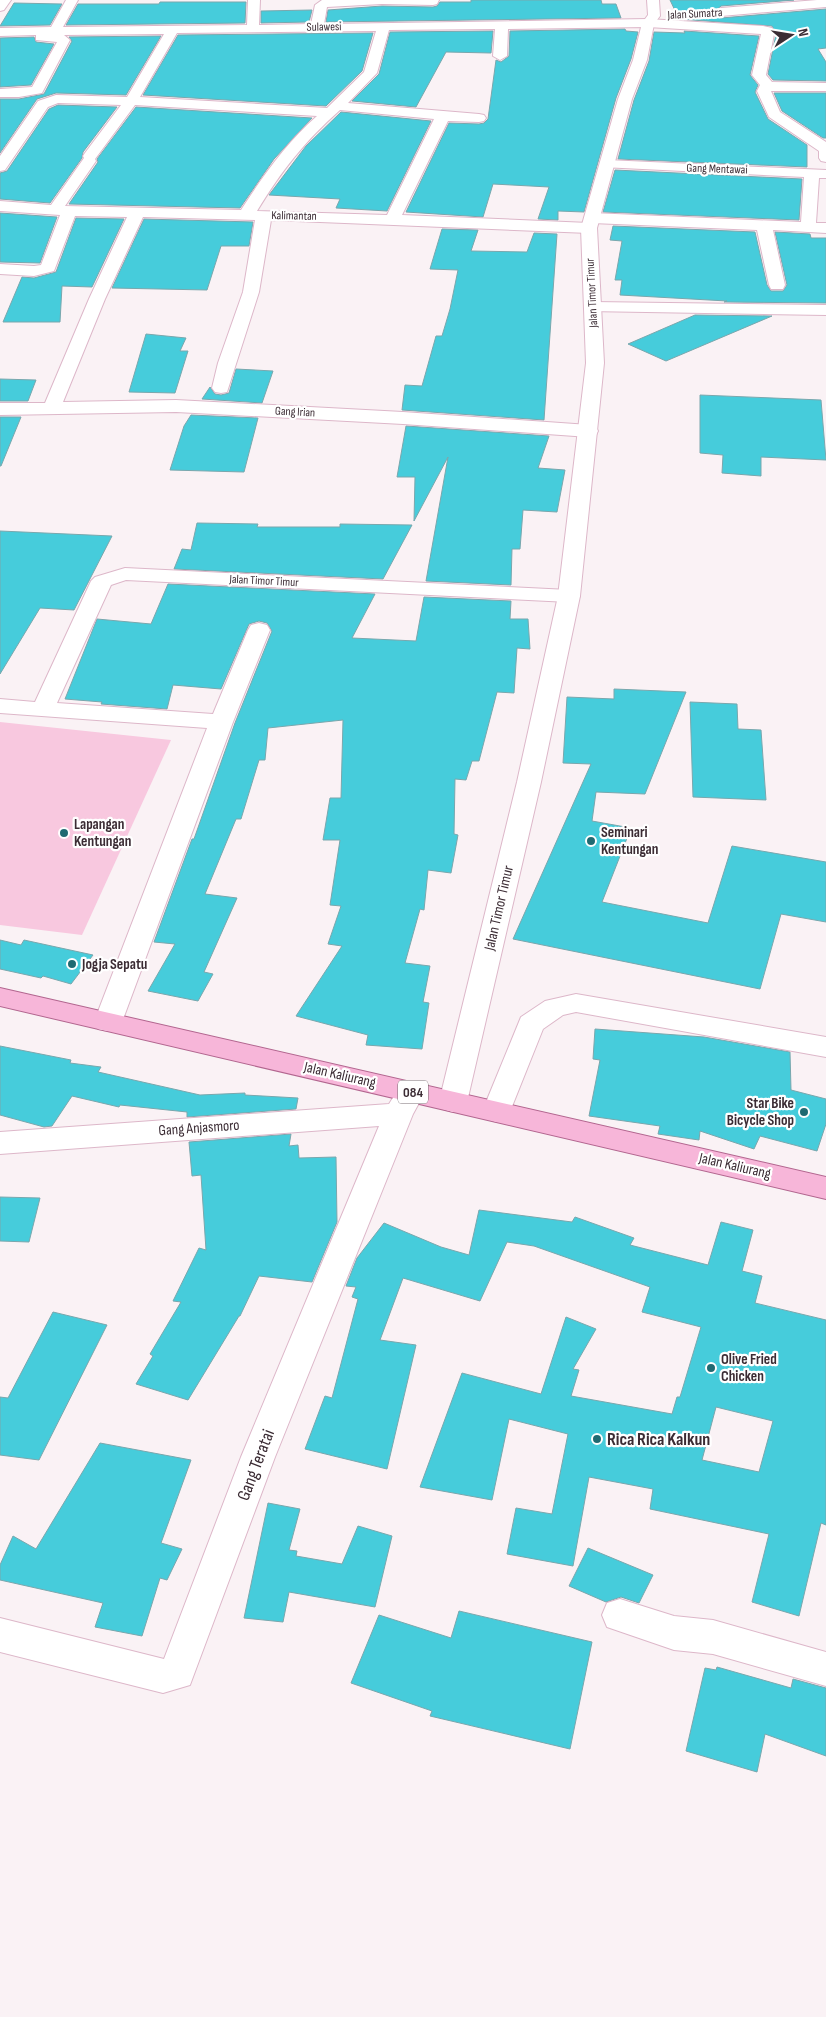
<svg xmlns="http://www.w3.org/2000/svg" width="826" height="2017" font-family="'Sofia Sans Condensed',sans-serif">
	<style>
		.green { fill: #f8c8df }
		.building { fill: #46ccdb; stroke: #79a7ad; fill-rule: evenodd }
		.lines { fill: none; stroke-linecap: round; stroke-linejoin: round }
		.minor-casing { stroke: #ddb7c9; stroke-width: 2 }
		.tertiary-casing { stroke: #ddb7c9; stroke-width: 2 }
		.primary-casing { stroke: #b2668f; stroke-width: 2 }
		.minor { fill: #fff; fill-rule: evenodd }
		.tertiary { fill: #fff; fill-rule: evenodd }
		.primary { fill: #f7b6d9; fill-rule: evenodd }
		.poi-dot { fill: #1f6a72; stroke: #fff; stroke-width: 2 }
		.labels { text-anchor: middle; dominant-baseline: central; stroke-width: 4.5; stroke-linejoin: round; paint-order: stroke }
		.far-street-label { font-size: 12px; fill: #3b2c34; stroke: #fff }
		.shield { fill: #fff; stroke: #766b71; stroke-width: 1 }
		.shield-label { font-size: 14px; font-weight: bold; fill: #3b2c34 }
		.poi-label { font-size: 15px; font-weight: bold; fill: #3b2c34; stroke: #fff; text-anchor: start }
		.street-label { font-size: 15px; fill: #3b2c34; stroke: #fff }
		.near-poi-label { font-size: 18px; font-weight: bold; fill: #3b2c34; stroke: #fff; text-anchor: start }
		.near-street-label { font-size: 18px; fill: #3b2c34; stroke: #fff }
	</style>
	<rect width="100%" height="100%" fill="#faf2f5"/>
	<path class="green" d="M0 722 171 740 82 935 0 925Z"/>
	<g class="building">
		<path d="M471 0H601L602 4H616L621 18 326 22 328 10 382 6 433 7 437 6 440 2H471Z"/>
		<path d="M670 0H794L721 6 713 13 721 18 826 9V48L818 49 826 62V81L773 80 768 74 776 34 772 26 679 19Z"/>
		<path d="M160 2H246L245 23 66 25 78 4H159Z"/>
		<path d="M14 3 62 4 50 25 0 26Z"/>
		<path d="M312 10 309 22 261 23V11Z"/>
		<path d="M625 29 626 31 638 32 631 59 616 98 584 212 558 211V220L538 219 549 187 493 184 483 217 406 212 449 123 479 124 484 123 488 119 496 60 501 62 509 56 510 31Z"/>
		<path d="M493 31 491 53 446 52 416 107 352 101 379 74 390 32Z"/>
		<path d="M684 31 759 36 750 75 758 85 755 92 768 119 807 145V167L618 159 634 100 649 61 654 32 685 33Z"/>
		<path d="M373 33 362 71 326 106 143 95 178 35Z"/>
		<path d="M161 36 126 95 56 93 37 99 0 153V99H19L44 94 72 41 69 37Z"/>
		<path d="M34 37 36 42 54 44 31 85 0 87V38Z"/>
		<path d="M774 93H826V138H823L782 111Z"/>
		<path d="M58 105 117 107 83 152 82 158 50 203 0 199V173L7 171 49 109Z"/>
		<path d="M136 107 312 118 274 159 240 208 69 204 98 162 97 159Z"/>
		<path d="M341 112 431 121 387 211 336 208 340 199 269 195 306 146Z"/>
		<path d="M615 170 802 179 799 220 603 212Z"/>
		<path d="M0 213 57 217 40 263 0 262Z"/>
		<path d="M76 218 124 219 92 287 62 286 60 322H3L22 277 34 278 56 272Z"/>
		<path d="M144 219 253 222 249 246H221L207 290 112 288Z"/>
		<path d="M613 226 755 232 767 285 771 291H783L787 285 775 232 810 234 811 238H826V303L724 302 727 301 620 295 622 280H615L622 241 610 240Z"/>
		<path d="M442 229 478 230 471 251 527 252 534 233 557 234 544 420 402 410 405 385 422 386 436 336H442L450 309 458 270 430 269Z"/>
		<path d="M695 315 772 316 666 361 628 344Z"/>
		<path d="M146 334 186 338 180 351H188L175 393 129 392Z"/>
		<path d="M236 369 273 371 262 403 202 399 210 387 215 394 221 395 229 393Z"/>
		<path d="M0 379 36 380 28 401H0Z"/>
		<path d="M700 395 821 400 826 460 761 457V476L722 473 723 455 700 453Z"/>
		<path d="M191 415 258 418 244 472 170 470 184 426Z"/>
		<path d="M0 417H21L1 466H0Z"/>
		<path d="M406 426 549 436 538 468 565 470 557 512 523 510 520 549H512L511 585 426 581 448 457 414 521 415 477H397Z"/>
		<path d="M197 523 258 524 257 527H340V524L412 525 383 579 174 569 182 549 191 550Z"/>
		<path d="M0 531 112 536 74 610 40 608 0 674Z"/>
		<path d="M168 584 375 594 352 638 416 641 424 597 511 601 510 619H528L530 649 517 648 514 693 497 692 479 761H472L466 780 455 779 454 834 458 835 451 873 428 870 424 910 420 909 405 963 430 966 423 1002 429 1003 422 1049 366 1045 368 1035 296 1016 342 946 328 944 341 906 330 905 340 840H323L330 798H341L343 720 268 728 265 760H259L241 819H236L205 894 237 898 204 972 213 974 198 1001 148 991 175 944 154 942 192 839H194L235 723 272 631 267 623 259 621 249 624 221 689 173 685 167 709 101 704 102 702 65 699 97 619 151 624Z"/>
		<path d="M614 689 686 692 645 794 596 792 592 821 631 828 602 902 708 923 732 846 826 862V922L781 914 760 989 513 939 591 764 563 763 567 697 614 699Z"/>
		<path d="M690 702 737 704 738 729 761 730 766 800 693 797Z"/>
		<path d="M0 940 21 945 24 940 93 955 71 984 43 976 41 978 0 969Z"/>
		<path d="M595 1029 704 1037 790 1052 791 1090 826 1099V1124L817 1151 760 1136 754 1149 700 1131 699 1140 658 1134 660 1126 589 1116 600 1060 593 1059Z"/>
		<path d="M0 1046 71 1060 70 1063 101 1067 98 1072 200 1095 245 1093V1095L298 1098 296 1109 187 1117V1112L120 1105 119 1107 72 1096 52 1126 44 1127 0 1115Z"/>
		<path d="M291 1134 289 1146 298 1145 299 1158 336 1157 337 1222 312 1282 259 1276 240 1316H239L188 1400 136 1384 153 1356 150 1354 181 1302 173 1301 199 1248 206 1250 201 1175 192 1176 189 1142Z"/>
		<path d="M0 1197 40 1198 29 1242 0 1241Z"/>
		<path d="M479 1210 572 1222 575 1217 634 1238 630 1245 708 1265 721 1222 753 1230 742 1271 762 1276 755 1303 826 1320V1525L821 1523 799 1616 752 1602 769 1534 650 1509 653 1489 589 1477 573 1566 507 1554 516 1508 552 1514 568 1434 509 1419 492 1500 420 1487 462 1373 541 1394 566 1317 596 1329 573 1369 579 1370 571 1396 672 1414 677 1397H680L701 1327 642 1312 650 1287 534 1246 507 1242 480 1301 403 1278 380 1340 416 1345 387 1469 305 1449 325 1396 332 1398 358 1299 352 1297 356 1287 346 1286 357 1258 384 1223 441 1247 469 1255ZM716 1407 773 1421 759 1472 702 1460Z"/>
		<path d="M53 1312 107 1325 39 1460 0 1455V1397L8 1398Z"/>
		<path d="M100 1443 191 1460 161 1543 182 1549 167 1580 160 1578 142 1636 95 1627 103 1603 0 1580V1565L13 1536 36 1549Z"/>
		<path d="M268 1503 300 1509 289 1550 297 1551 296 1556 342 1564 358 1526 392 1536 375 1607 289 1592 283 1622 244 1618Z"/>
		<path d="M588 1548 653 1575 639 1603 621 1597 606 1602 569 1586Z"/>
		<path d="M459 1611 592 1642 570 1749 430 1716 432 1711 351 1683 379 1615 451 1638Z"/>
		<path d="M717 1667 791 1688 793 1679 826 1688V1756L765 1734 757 1772 686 1751 705 1668 716 1670Z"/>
	</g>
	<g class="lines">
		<g class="minor-casing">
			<g id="minor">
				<path d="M0 0H11L4 10 0 11Z"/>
				<path d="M66 0H78L63 27 247 25 248 0H260L259 25 311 24 315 5 322 0H439L437 4 433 5 382 4 327 7 324 24 648 19 763 26 772 28 774 34 766 75 772 82 826 83V91H771L780 112 826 142V162L821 161 819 158V151L769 117 757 91 760 85 752 75 761 34 648 27 508 29 507 56 500 60 493 56 495 29 389 30 377 73 348 103 479 114 484 115 486 118 484 121 479 122 448 121 402 215 589 223 595 225 597 228 595 231 589 233 271 220 259 292 227 392 221 393 215 392 212 388 218 363 243 292 255 220 143 217 105 299 63 402 176 400 403 412 589 425 596 427 598 431 596 435 589 437 403 424 176 412 0 415V403H45L89 299 127 217 75 216 54 271 34 276 0 274V264L34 266 41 265 60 215 0 211V201L51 205 84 158 83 156 85 153 121 105 58 103 48 107 5 170 0 171V156L38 101 56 95 127 97 164 34 64 35 70 40 42 93 19 97H0V89L32 87 57 42 36 40V35L0 36V28L51 27ZM376 31 364 72 327 108 140 97 177 33ZM135 105 317 116C286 143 263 176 241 210L65 206 96 161 95 159ZM340 110 434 119 387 215 257 211C282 170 304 142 340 110Z"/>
				<path d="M817 0H826V7L721 16 715 12 721 8Z"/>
				<path d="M607 160 826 170V178H819L816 223H826V233L773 230 785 285 783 289H771L769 285 757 230 592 223 586 221 584 218 586 215 592 213 801 222 804 177 602 167 600 164 602 161Z"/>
				<path d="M593 302 826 305V315L587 311 585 307 587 303Z"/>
				<path d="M125 568 569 590 577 591 580 596 577 601 569 602 126 580 111 585 57 703 213 714 248 630 251 625 259 623 267 625 270 630 233 722 122 1022 118 1029 108 1031 98 1029 94 1022 207 728 0 713V699L35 702 91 581 95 577Z"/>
				<path d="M576 994 826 1037V1057L576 1012 563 1015 543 1029 507 1119 497 1122 487 1119 482 1112 521 1017 545 1001Z"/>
				<path d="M411 1082 421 1085 425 1092 413 1114 275 1457 190 1685 163 1693 0 1652V1618L164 1659 241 1457 379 1126 0 1154V1132L389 1104 401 1085Z"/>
				<path d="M620 1599 674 1616 713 1620 826 1652V1686L713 1654 674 1650 607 1627 602 1615 607 1603Z"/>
			</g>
		</g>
		<g class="tertiary-casing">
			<path id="tertiary" d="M647 0H659L660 16 654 24 647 60 632 99 597 228 604 363 580 596 541 782 467 1102 463 1109 453 1112 443 1109 439 1102 517 782 558 596 586 363 581 228 618 99 633 60 642 23 648 15Z"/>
		</g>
		<g class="primary-casing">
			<path id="primary" d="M0 988 826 1177V1199L0 1006Z"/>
		</g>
		<use href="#minor" class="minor"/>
		<use href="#tertiary" class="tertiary"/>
		<use href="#primary" class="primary"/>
	</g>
	<g class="poi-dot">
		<circle cx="64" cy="833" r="5"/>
		<circle cx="591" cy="841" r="5"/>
		<circle cx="72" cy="964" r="5"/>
		<circle cx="804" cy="1112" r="5"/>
		<circle cx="711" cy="1368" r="5"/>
		<circle cx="597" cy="1439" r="5"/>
	</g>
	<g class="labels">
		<g class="far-street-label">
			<text transform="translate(695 14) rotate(-3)">Jalan Sumatra</text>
			<text transform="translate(324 27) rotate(-1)">Sulawesi</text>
			<text transform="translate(717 169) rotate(2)">Gang Mentawai</text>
			<text transform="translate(294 216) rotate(1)">Kalimantan</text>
			<text transform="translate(592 293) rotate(-93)">Jalan Timor Timur</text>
			<text transform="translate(295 412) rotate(3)">Gang Irian</text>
			<text transform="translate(264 581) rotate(3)">Jalan Timor Timur</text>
		</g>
		<rect class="shield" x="398" y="1080.5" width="30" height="23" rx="4"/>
		<g class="shield-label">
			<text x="413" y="1092">084</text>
		</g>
		<g class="poi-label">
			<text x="74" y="824">Lapangan<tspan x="74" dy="17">Kentungan</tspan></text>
			<text x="601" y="832">Seminari<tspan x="601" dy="17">Kentungan</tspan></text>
			<text x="82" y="964">Jogja Sepatu</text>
			<text x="794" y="1103" text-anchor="end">Star Bike<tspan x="794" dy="17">Bicycle Shop</tspan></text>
			<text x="721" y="1359">Olive Fried<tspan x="721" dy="17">Chicken</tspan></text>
		</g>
		<g class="street-label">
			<text transform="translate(499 908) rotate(-77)">Jalan Timor Timur</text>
			<text transform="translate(340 1075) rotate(13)">Jalan Kaliurang</text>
			<text transform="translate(199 1128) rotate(-4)">Gang Anjasmoro</text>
			<text transform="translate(735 1166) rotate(13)">Jalan Kaliurang</text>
		</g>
		<g class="near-poi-label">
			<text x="607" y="1439">Rica Rica Kalkun</text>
		</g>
		<g class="near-street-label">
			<text transform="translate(256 1465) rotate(-69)">Gang Teratai</text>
		</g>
	</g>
	<g transform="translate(791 35) rotate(78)" stroke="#ffffff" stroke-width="4" paint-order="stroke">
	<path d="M0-4L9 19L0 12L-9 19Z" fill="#3b2c34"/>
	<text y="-8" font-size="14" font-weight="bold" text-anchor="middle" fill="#3b2c34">N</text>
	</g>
</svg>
